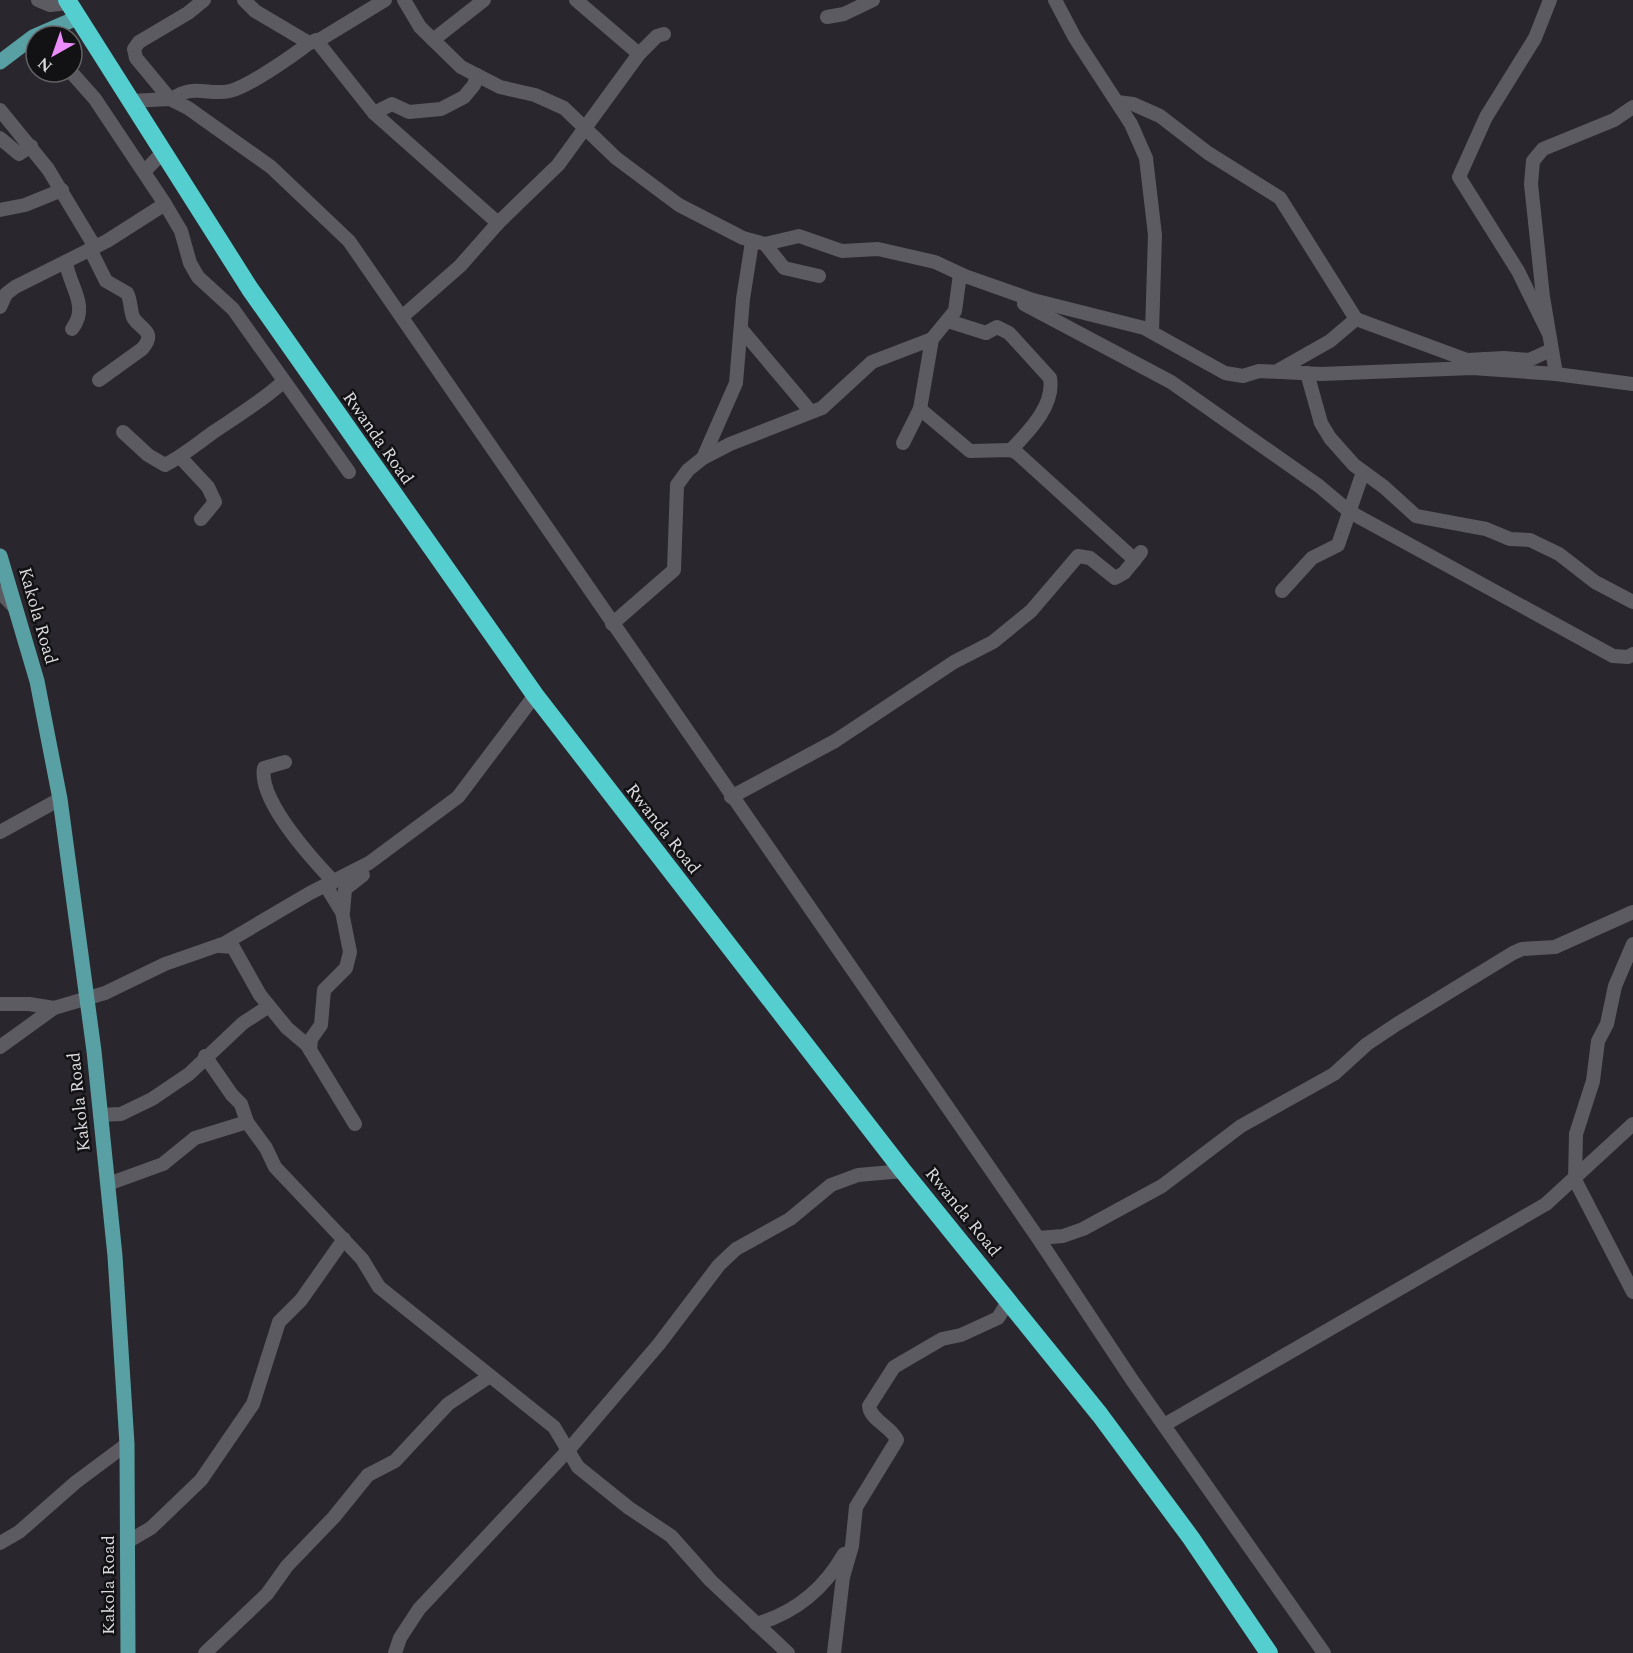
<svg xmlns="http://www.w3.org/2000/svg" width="1633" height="1653" font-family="Spectral,serif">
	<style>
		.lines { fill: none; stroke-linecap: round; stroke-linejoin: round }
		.minor { stroke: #5d5b62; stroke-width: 14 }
		.major { stroke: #58a0a3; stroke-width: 15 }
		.highway { stroke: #55cecf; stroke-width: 18 }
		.labels { text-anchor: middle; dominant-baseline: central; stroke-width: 5; stroke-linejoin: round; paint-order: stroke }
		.street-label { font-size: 18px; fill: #dad9dd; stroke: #121113 }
	</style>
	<rect width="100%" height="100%" fill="#29272d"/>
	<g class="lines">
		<g class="minor">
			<path d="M38 0 50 5 69 3"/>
			<path d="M244 0 255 11 309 43 321 39 385 0"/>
			<path d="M404 0 420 27 461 67 500 87 535 95 564 108 616 158 679 205 743 238 765 244 799 236 842 251 878 249 935 262 965 276 1033 300 1144 328 1225 373 1243 376 1259 371 1321 374 1472 368 1556 374 1633 384"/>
			<path d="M576 0 639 54"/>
			<path d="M1055 0 1075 38 1131 124 1146 158 1155 235 1152 332"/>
			<path d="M827 17 844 14 873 0"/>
			<path d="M316 40 374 113 498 223"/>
			<path d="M433 40 484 0"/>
			<path d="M71 72 95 99 165 204 181 231 190 263 198 277 233 309 349 472"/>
			<path d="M170 99 136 58 134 49 139 42 188 13 204 0"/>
			<path d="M172 99C194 83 208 96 230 91 248 87 294 55 309 43"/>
			<path d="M130 101 170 99 188 108 271 167 349 241 1038 1238 1132 1380 1324 1653"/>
			<path d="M1117 102 1133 104 1160 116 1208 153 1280 198 1356 319"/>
			<path d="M0 110 48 169 95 247"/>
			<path d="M374 113 392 104 409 112 441 109 464 97 474 85 477 75"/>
			<path d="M0 138 19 154 31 146"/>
			<path d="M144 172 162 153"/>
			<path d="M0 210 25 205 62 190"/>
			<path d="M765 244 784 268 819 276"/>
			<path d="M90 249 106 281 127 293C131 300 130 309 133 317 139 329 158 331 142 349L99 380"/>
			<path d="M66 262C69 286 90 306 72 329"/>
			<path d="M1024 304 1171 382 1319 486 1350 512 1613 656 1628 657 1633 654"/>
			<path d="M0 307 6 294 15 287 107 241 165 204"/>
			<path d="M403 316 460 266 498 223 558 165 639 54 657 36 664 34"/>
			<path d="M948 321 986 333 997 327 1009 333 1050 378C1055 406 1028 432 1011 450"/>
			<path d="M742 330 811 412"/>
			<path d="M1548 332 1518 271 1459 177 1486 117 1535 38 1550 0"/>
			<path d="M1277 371 1330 341 1356 319 1467 360 1504 358 1529 360 1551 350"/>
			<path d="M1307 373 1321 423 1330 438 1354 465 1384 487 1416 516 1486 529 1510 539 1530 540 1559 554 1595 582 1633 602"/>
			<path d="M1556 374 1543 297 1531 184 1533 161 1543 149 1614 120 1633 107"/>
			<path d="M920 409 970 451 1011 450 1017 453 1135 560"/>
			<path d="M123 432 148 455 165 465C184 455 198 443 215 431 239 415 262 401 283 382"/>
			<path d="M903 443 920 409 932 339"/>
			<path d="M180 457 208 487 215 502 201 519"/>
			<path d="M703 458 736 383 743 299 752 242"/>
			<path d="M1282 591 1312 558 1338 545 1363 472"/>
			<path d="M0 592 15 608"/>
			<path d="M612 624 674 570 677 485 688 470 703 458 730 444 822 408 872 362 932 339 955 311 960 274 966 277"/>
			<path d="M285 762 264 768C258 800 313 860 334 882"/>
			<path d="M731 797 835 741 954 662 993 642 1031 611 1078 556 1090 558 1115 578 1124 573 1141 552"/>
			<path d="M0 832 60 799"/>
			<path d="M343 912 345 889 363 875"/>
			<path d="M1633 944 1615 986 1607 1024 1598 1041 1593 1081 1576 1134 1575 1180 1633 1292"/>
			<path d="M219 946 233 947 260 995 287 1028 307 1045 355 1124"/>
			<path d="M0 1004H29L54 1008"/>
			<path d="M0 1047 54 1008 105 993 165 964 225 943 310 893 369 863 458 797 535 695"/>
			<path d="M310 1050 311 1039 321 1025 324 990 346 968 350 952 342 912 326 886"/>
			<path d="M205 1056 232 1095 241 1104 247 1122 266 1148 275 1167 362 1259 379 1287 554 1427 578 1467 629 1508 671 1536 711 1581 788 1653"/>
			<path d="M100 1115 121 1114 152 1099 189 1074 243 1023 269 1006"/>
			<path d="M108 1184 163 1164 195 1138 247 1122"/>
			<path d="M1038 1238 1063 1236 1083 1229 1162 1186 1241 1126 1334 1074 1367 1044 1397 1024 1513 953 1522 949 1555 947 1633 912"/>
			<path d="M1164 1425 1546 1204 1633 1124"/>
			<path d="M127 1542 151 1528 201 1480 253 1404 279 1322 301 1300 344 1239"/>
			<path d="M0 1543 19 1532 76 1482 127 1444"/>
			<path d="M756 1624C795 1613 824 1589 844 1554"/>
			<path d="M205 1653 267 1594 287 1566 334 1517 368 1475 395 1461 448 1404 490 1376"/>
			<path d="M395 1653 400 1638 419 1609 571 1447 659 1344 719 1265 736 1249 790 1219 831 1185 858 1175 903 1171"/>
			<path d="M834 1653 843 1577 852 1546 856 1507 897 1440C892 1427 870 1420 869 1406L894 1367 942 1339 961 1335 998 1318 1008 1302"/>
		</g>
		<g class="major">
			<path d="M0 62 33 37 79 17"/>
			<path d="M0 556 37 681 60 799 94 1051 115 1256 127 1444 128 1653"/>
		</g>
		<path class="highway" d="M67 0 250 289 535 695 903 1171 1100 1415 1191 1538 1269 1653"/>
	</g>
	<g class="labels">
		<g class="street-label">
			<text transform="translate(378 438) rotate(55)">Rwanda Road</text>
			<text transform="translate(38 616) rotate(74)">Kakola Road</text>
			<text transform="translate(663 829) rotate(52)">Rwanda Road</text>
			<text transform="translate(79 1102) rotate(-96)">Kakola Road</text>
			<text transform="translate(963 1212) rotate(51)">Rwanda Road</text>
			<text transform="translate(108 1585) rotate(-90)">Kakola Road</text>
		</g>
	</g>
	<g transform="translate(54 54) rotate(220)"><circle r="28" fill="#121113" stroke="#626164" stroke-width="1.5"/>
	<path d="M0-4.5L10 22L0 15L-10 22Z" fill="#eb8dfc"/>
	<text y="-9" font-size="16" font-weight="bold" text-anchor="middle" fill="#dad9dd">N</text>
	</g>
</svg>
